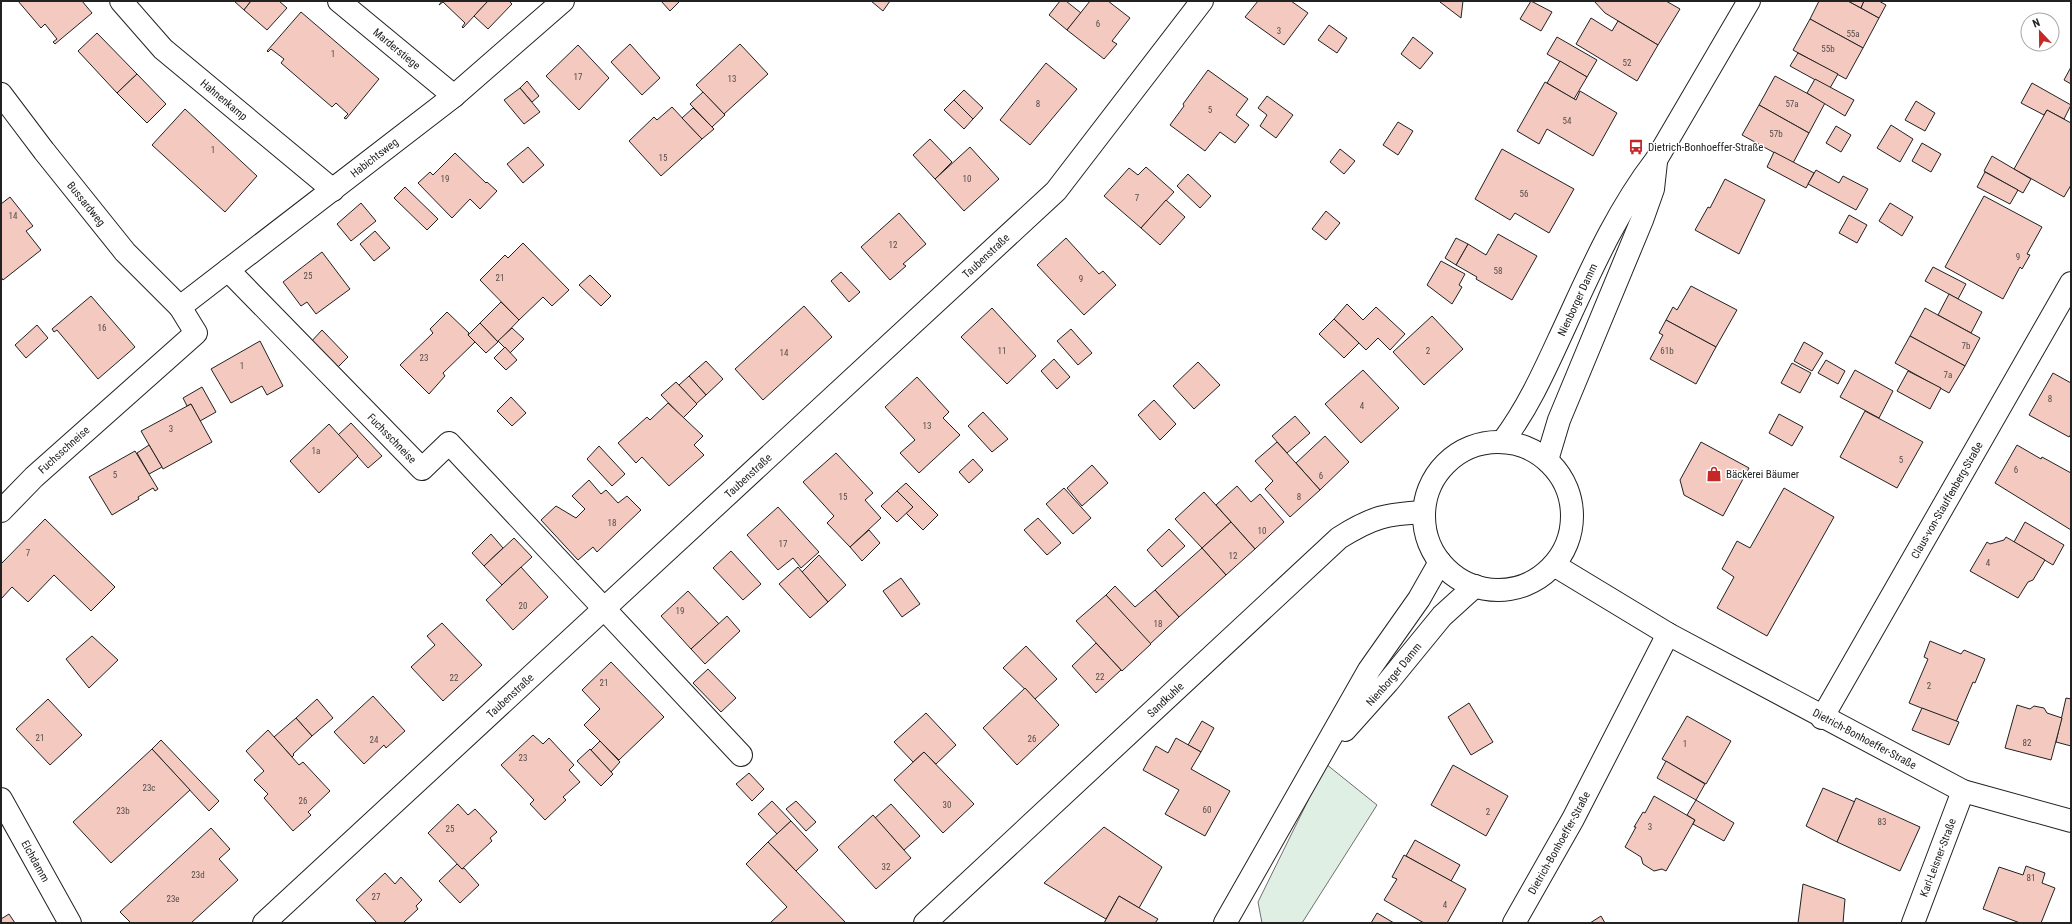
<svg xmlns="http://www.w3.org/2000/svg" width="2072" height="924" font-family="'Roboto Condensed',sans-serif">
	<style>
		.green { fill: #e0efe3; stroke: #6f6f6f }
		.building { fill: #f3c9c0; stroke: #222 }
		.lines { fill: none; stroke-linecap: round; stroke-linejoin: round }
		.minor-casing { stroke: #222; stroke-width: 24 }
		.minor { stroke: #fff; stroke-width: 22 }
		.labels { text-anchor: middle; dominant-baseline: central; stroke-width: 3; stroke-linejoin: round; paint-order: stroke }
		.number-label { font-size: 9px; fill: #564c4a }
		.street-label { font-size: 11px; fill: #222; stroke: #fff }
		.poi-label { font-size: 11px; fill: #222; stroke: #fff; text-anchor: start }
	</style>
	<rect width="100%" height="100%" fill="#fff"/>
	<path class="green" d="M1326 764 1377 805 1302 923H1262L1258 902Z"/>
	<g class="building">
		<path d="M18 1H82L92 13 55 44 53 42 57 39 45 24 41 28Z"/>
		<path d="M234 1H251L244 10Z"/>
		<path d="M251 1H279L287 8 267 30 244 10Z"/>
		<path d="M442 1H488L463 28 462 27 465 23 443 2 439 5Z"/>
		<path d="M488 1H509L512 4 488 29 474 16Z"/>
		<path d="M661 1H680L670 11Z"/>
		<path d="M871 1H890L883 11Z"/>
		<path d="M1060 1H1066L1081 13 1067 30 1049 15Z"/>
		<path d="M1090 1H1108L1130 18 1112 41 1117 44 1104 59 1067 30Z"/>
		<path d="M1258 1H1291L1308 13 1284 45 1245 17Z"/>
		<path d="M1440 1H1463L1461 18 1440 2Z"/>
		<path d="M1531 1 1552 12 1541 31 1520 19Z"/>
		<path d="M1594 1H1666L1680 9 1658 45 1605 13Z"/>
		<path d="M1819 1H1848L1879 18 1863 48 1810 19Z"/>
		<path d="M1848 1H1864L1861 8Z"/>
		<path d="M1864 1H1879L1886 5 1879 18 1861 8Z"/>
		<path d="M301 12 379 79 346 119 344 118 348 114 336 103 332 107 281 63 284 59 271 49 268 52 267 51Z"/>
		<path d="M1591 18 1612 31 1618 21 1658 45 1637 81 1576 44Z"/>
		<path d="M1810 19 1863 48 1846 79 1793 50Z"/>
		<path d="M1329 25 1347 38 1337 53 1318 40Z"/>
		<path d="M97 33 137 74 117 93 78 51Z"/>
		<path d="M1413 37 1433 53 1420 69 1401 54Z"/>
		<path d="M1557 37 1597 60 1587 77 1547 54Z"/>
		<path d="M630 44 660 78 642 95 611 62Z"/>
		<path d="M740 44 768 74 724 114 696 85Z"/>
		<path d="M578 45 609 78 579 110 546 76Z"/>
		<path d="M1798 53 1838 74 1830 88 1790 66Z"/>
		<path d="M1560 61 1587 77 1574 99 1547 83Z"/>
		<path d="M1046 63 1077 89 1030 145 1000 120Z"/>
		<path d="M2071 67V84L2064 80Z"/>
		<path d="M1208 70 1248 99 1236 115 1249 125 1235 143 1220 132 1205 151 1170 125 1184 106 1183 104Z"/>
		<path d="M137 74 166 104 147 123 117 93Z"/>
		<path d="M1775 76 1825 103 1809 133 1759 105Z"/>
		<path d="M1815 79 1854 100 1845 116 1807 93Z"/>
		<path d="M527 81 539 96 532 102 520 88Z"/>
		<path d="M1545 82 1576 100 1580 91 1617 113 1593 156 1547 129 1539 144 1517 131Z"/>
		<path d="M2032 83 2071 105 2064 119 2047 110 2044 115 2021 103Z"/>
		<path d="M520 88 540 112 524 124 504 100Z"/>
		<path d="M964 90 983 108 973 119 954 100Z"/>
		<path d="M703 92 725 115 712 127 690 104Z"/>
		<path d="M1267 96 1293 115 1276 138 1260 126 1267 115 1258 108Z"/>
		<path d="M954 100 973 119 964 129 944 110Z"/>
		<path d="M1916 101 1935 113 1925 131 1905 120Z"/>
		<path d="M1759 105 1809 133 1793 163 1742 135Z"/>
		<path d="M672 107 702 139 661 176 629 141 654 117 657 120Z"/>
		<path d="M693 108 714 129 702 139 682 118Z"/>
		<path d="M185 109 257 176 225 212 152 145Z"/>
		<path d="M2047 110 2071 123V185L2064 197 2014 169Z"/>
		<path d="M1398 122 1413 131 1398 155 1383 145Z"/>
		<path d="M1891 125 1913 139 1900 162 1877 148Z"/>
		<path d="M1836 126 1851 135 1841 152 1826 143Z"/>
		<path d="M930 139 952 162 935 179 913 155Z"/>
		<path d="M1922 143 1941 154 1931 172 1912 161Z"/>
		<path d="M528 147 544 165 523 183 507 164Z"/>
		<path d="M970 147 999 179 964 211 935 179Z"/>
		<path d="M1340 149 1355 161 1344 174 1330 162Z"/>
		<path d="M1502 149 1574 189 1549 233 1515 213 1510 220 1475 199Z"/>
		<path d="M1774 152 1814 173 1806 188 1767 167Z"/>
		<path d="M455 153 486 183 487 182 497 191 480 209 470 199 452 218 418 183 430 172 433 175Z"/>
		<path d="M1992 156 2031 179 2023 193 1984 171Z"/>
		<path d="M1146 167 1174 192 1141 228 1104 196 1129 168 1138 175Z"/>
		<path d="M1816 170 1839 183 1843 176 1868 189 1856 210 1808 184Z"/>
		<path d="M1985 172 2018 190 2010 204 1977 187Z"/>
		<path d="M1188 174 1211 196 1200 208 1177 186Z"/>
		<path d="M1725 179 1765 200 1739 254 1695 230 1708 207 1710 208Z"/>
		<path d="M405 187 438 219 427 230 394 198Z"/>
		<path d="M1984 196 2042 227 2027 254 2030 255 2022 269 2020 267 2003 299 1945 267Z"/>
		<path d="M10 197 33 226 26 231 41 250 3 280 1 277V204Z"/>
		<path d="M1166 200 1185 217 1160 245 1141 228Z"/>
		<path d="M361 203 376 221 351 241 337 224Z"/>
		<path d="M1890 203 1913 217 1902 236 1879 221Z"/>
		<path d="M1326 211 1340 223 1326 240 1312 229Z"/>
		<path d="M899 213 926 244 903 264 906 266 890 280 861 247Z"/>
		<path d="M1849 215 1867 225 1857 243 1839 233Z"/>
		<path d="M375 231 390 248 374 261 360 244Z"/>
		<path d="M1498 234 1537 256 1512 300 1476 279 1477 277 1456 265 1468 244 1486 255Z"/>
		<path d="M1066 238 1099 274 1103 271 1116 285 1084 315 1037 265Z"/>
		<path d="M1456 238 1468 244 1456 265 1445 258Z"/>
		<path d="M523 243 569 290 552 306 543 297 519 320 480 280 505 255 508 258Z"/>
		<path d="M322 252 350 289 316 314 307 302 301 306 283 282Z"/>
		<path d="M1441 261 1465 274 1459 285 1462 287 1452 304 1427 285Z"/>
		<path d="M1933 267 1966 284 1958 299 1925 281Z"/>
		<path d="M841 272 860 292 849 302 831 281Z"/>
		<path d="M590 275 611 296 601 306 579 285Z"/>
		<path d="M1691 286 1737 310 1716 347 1666 320 1673 307 1677 310Z"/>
		<path d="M1949 294 1982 312 1971 333 1938 315Z"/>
		<path d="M91 296 135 347 98 379 57 330 54 332 52 329Z"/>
		<path d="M501 302 519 320 498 342 480 323Z"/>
		<path d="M1347 304 1363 320 1376 307 1405 334 1390 350 1378 338 1366 350 1334 319Z"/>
		<path d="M804 306 832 337 763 400 735 369Z"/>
		<path d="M992 308 1036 356 1007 384 961 337Z"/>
		<path d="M1925 308 1980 338 1965 366 1910 336Z"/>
		<path d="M447 312 469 333 468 335 475 342 443 373 445 376 429 394 400 365 433 333 430 329Z"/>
		<path d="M1432 316 1463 349 1424 385 1393 352Z"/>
		<path d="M1334 319 1359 343 1344 358 1319 334Z"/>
		<path d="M1666 320 1716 347 1696 384 1650 359 1663 335 1659 333Z"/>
		<path d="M480 323 498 342 486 353 468 335Z"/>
		<path d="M37 325 48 338 26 358 15 345Z"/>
		<path d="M512 328 524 339 510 353 498 341Z"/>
		<path d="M1071 329 1092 353 1078 365 1057 341Z"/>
		<path d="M322 330 348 357 334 371 309 344Z"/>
		<path d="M1910 336 1965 366 1949 393 1895 363Z"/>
		<path d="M260 341 283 386 267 395 262 386 231 403 211 369Z"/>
		<path d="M1804 342 1823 353 1812 371 1794 361Z"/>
		<path d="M505 347 517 360 506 370 494 358Z"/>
		<path d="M1054 359 1070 377 1057 389 1041 371Z"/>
		<path d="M1826 360 1845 371 1838 384 1818 373Z"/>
		<path d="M706 361 723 379 706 395 689 376Z"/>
		<path d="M1198 362 1220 385 1194 409 1173 386Z"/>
		<path d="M1792 363 1811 373 1800 393 1781 383Z"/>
		<path d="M1363 370 1399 408 1361 443 1325 404Z"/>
		<path d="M1855 370 1893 391 1879 418 1840 397Z"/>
		<path d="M1908 371 1941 388 1930 409 1897 391Z"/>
		<path d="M2053 373 2071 383V434L2069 437 2029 415Z"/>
		<path d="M689 376 706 395 696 404 679 385Z"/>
		<path d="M917 377 949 412 943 418 960 435 919 473 900 453 915 440 885 407Z"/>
		<path d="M676 382 697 404 683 418 661 395Z"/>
		<path d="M202 387 216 412 200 421 191 404 187 406 183 398Z"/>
		<path d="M511 397 526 413 512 426 497 411Z"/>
		<path d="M1154 400 1176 424 1160 440 1138 415Z"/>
		<path d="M668 403 703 436 694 445 704 455 669 486 642 457 636 463 618 443 647 417 650 420Z"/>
		<path d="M191 404 212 442 163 469 141 431Z"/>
		<path d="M1865 411 1923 442 1897 488 1840 457Z"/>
		<path d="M983 412 1008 439 992 452 968 426Z"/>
		<path d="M1779 414 1803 427 1792 446 1769 433Z"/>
		<path d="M1295 416 1310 433 1287 453 1272 436Z"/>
		<path d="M351 423 382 456 368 468 338 435Z"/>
		<path d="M329 424 358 456 319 493 290 461Z"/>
		<path d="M1325 436 1349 462 1320 490 1296 463Z"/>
		<path d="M1277 442 1320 490 1290 517 1265 489 1273 481 1255 461Z"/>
		<path d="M1701 442 1749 468 1723 516 1684 495 1680 480Z"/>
		<path d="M149 445 162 467 149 474 137 453Z"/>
		<path d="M2017 445 2041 459 2042 457 2071 473V530L1995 483Z"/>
		<path d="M599 446 625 474 612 486 587 459Z"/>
		<path d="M135 451 158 489 155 491 153 488 138 497 139 499 112 515 89 477Z"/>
		<path d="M836 453 873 493 865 500 881 518 850 547 827 523 834 516 803 482Z"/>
		<path d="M973 459 983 470 969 483 959 472Z"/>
		<path d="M1092 465 1108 483 1082 506 1067 488Z"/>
		<path d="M589 480 601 494 606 490 618 503 627 496 641 510 597 552 593 547 578 560 541 520 556 506 576 518 585 509 572 496Z"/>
		<path d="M906 483 938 515 923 530 906 513 913 507 897 491Z"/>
		<path d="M1237 486 1251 502 1260 494 1284 522 1255 549 1216 505Z"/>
		<path d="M1064 488 1091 518 1073 534 1046 504Z"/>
		<path d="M1784 488 1834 517 1767 636 1717 608 1734 577 1722 569 1737 541 1750 548Z"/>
		<path d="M897 491 913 507 897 522 881 506Z"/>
		<path d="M1204 492 1231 522 1202 548 1175 519Z"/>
		<path d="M778 507 819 552 801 568 793 558 778 570 747 535Z"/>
		<path d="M1038 518 1061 543 1047 555 1024 530Z"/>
		<path d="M45 519 115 587 91 611 54 575 28 602 12 587 1 599V564Z"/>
		<path d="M1231 522 1255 549 1226 575 1202 548Z"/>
		<path d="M2025 522 2064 545 2053 565 2014 542Z"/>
		<path d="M1169 529 1185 546 1162 567 1147 550Z"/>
		<path d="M869 530 880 543 862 561 850 547Z"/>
		<path d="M491 534 503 548 484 566 472 553Z"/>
		<path d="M2006 537 2045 560 2033 580 2028 582 2018 598 1970 571 1987 542 1990 544 2004 540Z"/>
		<path d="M514 538 532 557 502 585 484 566Z"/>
		<path d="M1202 548 1226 575 1179 617 1155 590Z"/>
		<path d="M731 551 761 584 743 600 713 568Z"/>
		<path d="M819 555 846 585 828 602 802 572Z"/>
		<path d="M521 567 548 597 513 630 486 600Z"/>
		<path d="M798 567 828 602 810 618 779 584Z"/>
		<path d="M901 578 920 604 902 617 883 591Z"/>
		<path d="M1115 586 1135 607 1155 590 1179 617 1150 644 1106 595Z"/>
		<path d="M688 591 719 624 691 649 661 616Z"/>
		<path d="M1106 595 1151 644 1122 671 1076 621Z"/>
		<path d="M727 616 740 631 705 664 691 649Z"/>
		<path d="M442 623 482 665 443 701 411 667 435 645 427 636Z"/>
		<path d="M92 636 118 660 89 688 66 659Z"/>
		<path d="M1930 641 1961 654 1964 650 1985 659 1975 683 1973 682 1956 722 1909 703 1928 659 1924 657Z"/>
		<path d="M1096 643 1121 670 1096 693 1072 666Z"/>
		<path d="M1026 646 1057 679 1035 699 1003 668Z"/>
		<path d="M611 662 664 717 619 760 584 725 600 709 582 690Z"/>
		<path d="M708 669 736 698 721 712 693 683Z"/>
		<path d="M1025 688 1059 725 1017 765 983 728Z"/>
		<path d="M373 696 405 731 386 748 384 745 364 764 334 732Z"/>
		<path d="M2066 698 2071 699V746L2056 742Z"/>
		<path d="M48 699 82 735 50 765 16 729Z"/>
		<path d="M317 699 333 718 312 736 296 718Z"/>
		<path d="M1469 703 1493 742 1471 755 1448 717Z"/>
		<path d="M2017 705 2030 709 2034 706 2044 708 2047 713 2062 718 2051 760 2005 748Z"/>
		<path d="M1922 708 1959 722 1949 745 1912 730Z"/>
		<path d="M926 713 956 745 936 764 924 752 913 762 894 742Z"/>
		<path d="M1687 716 1731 741 1706 784 1662 759Z"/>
		<path d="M296 718 312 736 293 754 294 755 292 757 274 737Z"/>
		<path d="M1202 721 1214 728 1201 752 1188 745Z"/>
		<path d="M268 730 299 765 303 762 330 791 308 812 311 815 293 831 264 798 268 794 254 780 264 771 246 751Z"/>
		<path d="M533 735 543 744 549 738 574 765 569 770 580 782 563 797 566 800 545 820 530 804 534 800 501 765Z"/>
		<path d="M1176 738 1201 752 1191 769 1230 791 1205 836 1165 814 1179 790 1143 770 1156 746 1168 753Z"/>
		<path d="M161 740 219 801 209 811 152 749Z"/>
		<path d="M600 741 620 762 611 772 591 750Z"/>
		<path d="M152 749 190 790 111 863 73 822Z"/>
		<path d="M590 749 613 774 601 786 577 761Z"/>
		<path d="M924 752 974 804 943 833 894 780Z"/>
		<path d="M1666 761 1705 784 1696 800 1657 778Z"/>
		<path d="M1453 765 1508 796 1486 836 1431 805Z"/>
		<path d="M749 773 764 789 752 801 736 784Z"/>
		<path d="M1823 788 1855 802 1837 842 1806 826Z"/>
		<path d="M1654 796 1695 820 1666 871 1662 869 1654 871 1643 864 1641 857 1625 847 1636 827H1634L1643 812 1645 813Z"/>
		<path d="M1856 798 1920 827 1900 871 1837 842Z"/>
		<path d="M1696 800 1734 823 1724 841 1693 824 1695 820 1687 815Z"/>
		<path d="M772 801 791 821 777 834 758 814Z"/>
		<path d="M796 801 816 822 806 831 786 809Z"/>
		<path d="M458 804 468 815 475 809 497 832 490 838 492 841 462 869 428 833Z"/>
		<path d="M891 804 920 836 904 850 875 818Z"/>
		<path d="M873 815 911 858 876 889 838 847Z"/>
		<path d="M791 821 818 850 796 871 768 842Z"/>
		<path d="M1104 827 1162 867 1139 908 1119 896 1106 919 1044 883Z"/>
		<path d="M211 828 230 849 219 859 238 880 191 923H131L120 912Z"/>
		<path d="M1415 840 1460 865 1451 881 1406 856Z"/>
		<path d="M768 842 796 871 846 923H770L787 907 746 864Z"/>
		<path d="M1404 855 1466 889 1447 923H1424L1384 900 1397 879 1392 877Z"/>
		<path d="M457 864 462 869 464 868 479 885 460 903 439 881Z"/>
		<path d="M2026 866 2045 873 2042 883 2055 888 2041 923H2020L1983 909 1999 867 2023 875Z"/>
		<path d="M385 873 395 884 401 877 422 900 416 906 418 909 403 923H377L356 900Z"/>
		<path d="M1803 884 1845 899 1843 923H1798Z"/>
		<path d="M1119 896 1158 919 1155 923H1104Z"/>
		<path d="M1377 913 1394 923H1371Z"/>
		<path d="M9 914 15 923H1V919Z"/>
		<path d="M1601 916 1605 923H1590Z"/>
	</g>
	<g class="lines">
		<g class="minor-casing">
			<g id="minor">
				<path id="s1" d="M121 1 163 49 333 190"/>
				<path id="s2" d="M339 1 454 96"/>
				<path id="s3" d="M1 94 44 151 125 252 180 307 196 333 34 477 1 511"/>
				<path id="s4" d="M228 270 422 469 449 443 741 755"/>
				<path id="s5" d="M180 307 454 96 563 1"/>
				<path id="s6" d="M1503 441C1527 409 1543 374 1560 337 1588 277 1615 213 1656 160L1749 1"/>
				<circle cx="1498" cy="516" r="74"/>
				<path d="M1547 460 1559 420 1642 220 1653 189 1656 162"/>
				<path id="s7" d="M1554 565 1668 634 1963 791 2071 821"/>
				<path id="s8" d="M1822 718 2071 283"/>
				<path id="s9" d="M1345 730 1388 682 1442 616 1475 586"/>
				<path id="s10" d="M1 799 70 923"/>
				<path id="s11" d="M264 923 1056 191 1202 1"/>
				<path id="s12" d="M925 923 1339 538C1372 517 1386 514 1424 512"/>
				<path d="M1225 923 1369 670 1419 599 1440 562"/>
				<path id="s13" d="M1514 923 1573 819 1668 634"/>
				<path id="s14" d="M1913 923 1963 791"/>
			</g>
		</g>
		<use href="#minor" class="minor"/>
	</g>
	<defs>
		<g id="bus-bare" transform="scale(1.2)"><path d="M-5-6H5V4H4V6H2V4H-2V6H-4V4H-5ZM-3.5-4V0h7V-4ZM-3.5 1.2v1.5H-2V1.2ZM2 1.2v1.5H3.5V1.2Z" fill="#c62828" stroke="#fff" stroke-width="2.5" paint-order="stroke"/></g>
		<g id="shop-bare" transform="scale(1.2)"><path d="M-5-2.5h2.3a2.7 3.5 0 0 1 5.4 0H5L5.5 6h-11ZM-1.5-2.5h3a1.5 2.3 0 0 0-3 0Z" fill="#c62828" stroke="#fff" stroke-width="2.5" paint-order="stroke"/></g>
	</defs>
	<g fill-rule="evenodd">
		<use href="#bus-bare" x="1636" y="147"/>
		<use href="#shop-bare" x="1714" y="474"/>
	</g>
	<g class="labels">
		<g class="number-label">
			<text x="1098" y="24">6</text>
			<text x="1279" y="31">3</text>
			<text x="1853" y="34">55a</text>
			<text x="1828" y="49">55b</text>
			<text x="333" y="54">1</text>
			<text x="1627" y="63">52</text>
			<text x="578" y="77">17</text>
			<text x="732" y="79">13</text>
			<text x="1038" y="104">8</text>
			<text x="1792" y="104">57a</text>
			<text x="1210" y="110">5</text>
			<text x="1567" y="121">54</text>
			<text x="1776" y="134">57b</text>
			<text x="213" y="150">1</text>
			<text x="663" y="158">15</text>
			<text x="445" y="179">19</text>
			<text x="967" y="179">10</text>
			<text x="1524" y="194">56</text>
			<text x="1137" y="198">7</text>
			<text x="13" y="216">14</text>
			<text x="893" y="245">12</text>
			<text x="2018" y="257">9</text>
			<text x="1498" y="271">58</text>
			<text x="308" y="276">25</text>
			<text x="500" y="278">21</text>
			<text x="1081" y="279">9</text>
			<text x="102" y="328">16</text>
			<text x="1966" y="346">7b</text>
			<text x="1002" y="351">11</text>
			<text x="1428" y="351">2</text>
			<text x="1667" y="351">61b</text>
			<text x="784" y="353">14</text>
			<text x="424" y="358">23</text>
			<text x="242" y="366">1</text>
			<text x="1948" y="375">7a</text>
			<text x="2050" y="399">8</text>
			<text x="1362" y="406">4</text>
			<text x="927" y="426">13</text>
			<text x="171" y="429">3</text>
			<text x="316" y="451">1a</text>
			<text x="1901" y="460">5</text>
			<text x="2016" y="470">6</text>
			<text x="115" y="475">5</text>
			<text x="1321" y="476">6</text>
			<text x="843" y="497">15</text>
			<text x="1299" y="497">8</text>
			<text x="612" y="523">18</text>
			<text x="1262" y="531">10</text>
			<text x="783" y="544">17</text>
			<text x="28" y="553">7</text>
			<text x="1233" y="556">12</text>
			<text x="1988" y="563">4</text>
			<text x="523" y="606">20</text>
			<text x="680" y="611">19</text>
			<text x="1158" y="624">18</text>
			<text x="1100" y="677">22</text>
			<text x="454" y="678">22</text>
			<text x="604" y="683">21</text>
			<text x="1929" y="686">2</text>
			<text x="40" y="738">21</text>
			<text x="1032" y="739">26</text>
			<text x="374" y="740">24</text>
			<text x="2027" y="743">82</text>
			<text x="1685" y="744">1</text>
			<text x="523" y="758">23</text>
			<text x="149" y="788">23c</text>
			<text x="303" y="801">26</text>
			<text x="947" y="805">30</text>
			<text x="1207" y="810">60</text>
			<text x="123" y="811">23b</text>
			<text x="1488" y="812">2</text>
			<text x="1882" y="822">83</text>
			<text x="1650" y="827">3</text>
			<text x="450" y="829">25</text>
			<text x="886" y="867">32</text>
			<text x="198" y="875">23d</text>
			<text x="2031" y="878">81</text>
			<text x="376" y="897">27</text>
			<text x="173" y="899">23e</text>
			<text x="1445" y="905">4</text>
		</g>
		<g class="street-label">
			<text stroke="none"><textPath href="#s2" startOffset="75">Marderstiege</textPath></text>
			<text stroke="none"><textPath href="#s1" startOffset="143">Hahnenkamp</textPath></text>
			<text stroke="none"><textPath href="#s5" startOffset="245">Habichtsweg</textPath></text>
			<text stroke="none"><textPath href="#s3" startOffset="139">Bussardweg</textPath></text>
			<text stroke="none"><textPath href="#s11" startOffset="983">Taubenstraße</textPath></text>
			<text stroke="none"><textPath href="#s6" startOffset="160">Nienborger Damm</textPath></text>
			<text stroke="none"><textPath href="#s4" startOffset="235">Fuchsschneise</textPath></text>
			<text transform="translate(64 450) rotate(-42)">Fuchsschneise</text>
			<text stroke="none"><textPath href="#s11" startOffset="659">Taubenstraße</textPath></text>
			<text stroke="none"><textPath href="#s8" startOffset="251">Claus-von-Stauffenberg-Straße</textPath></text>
			<text stroke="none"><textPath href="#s9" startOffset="74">Nienborger Damm</textPath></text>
			<text stroke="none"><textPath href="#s11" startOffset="335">Taubenstraße</textPath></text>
			<text stroke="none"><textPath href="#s12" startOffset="328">Sandkuhle</textPath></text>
			<text stroke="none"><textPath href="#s7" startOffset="356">Dietrich-Bonhoeffer-Straße</textPath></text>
			<text stroke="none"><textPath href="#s13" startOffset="92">Dietrich-Bonhoeffer-Straße</textPath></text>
			<text stroke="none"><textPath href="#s14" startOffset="70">Karl-Leisner-Straße</textPath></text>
			<text stroke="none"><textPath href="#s10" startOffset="71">Elchdamm</textPath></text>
		</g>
		<g class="poi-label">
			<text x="1648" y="147">Dietrich-Bonhoeffer-Straße</text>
			<text x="1726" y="474">Bäckerei Bäumer</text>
		</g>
	</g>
	<rect width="2072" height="924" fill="none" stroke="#222222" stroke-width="4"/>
	<g transform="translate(2040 32) rotate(338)"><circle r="19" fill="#ffffff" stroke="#a7a7a7"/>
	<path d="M0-3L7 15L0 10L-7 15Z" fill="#c62828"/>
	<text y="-6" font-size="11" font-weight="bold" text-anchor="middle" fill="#222222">N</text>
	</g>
</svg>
